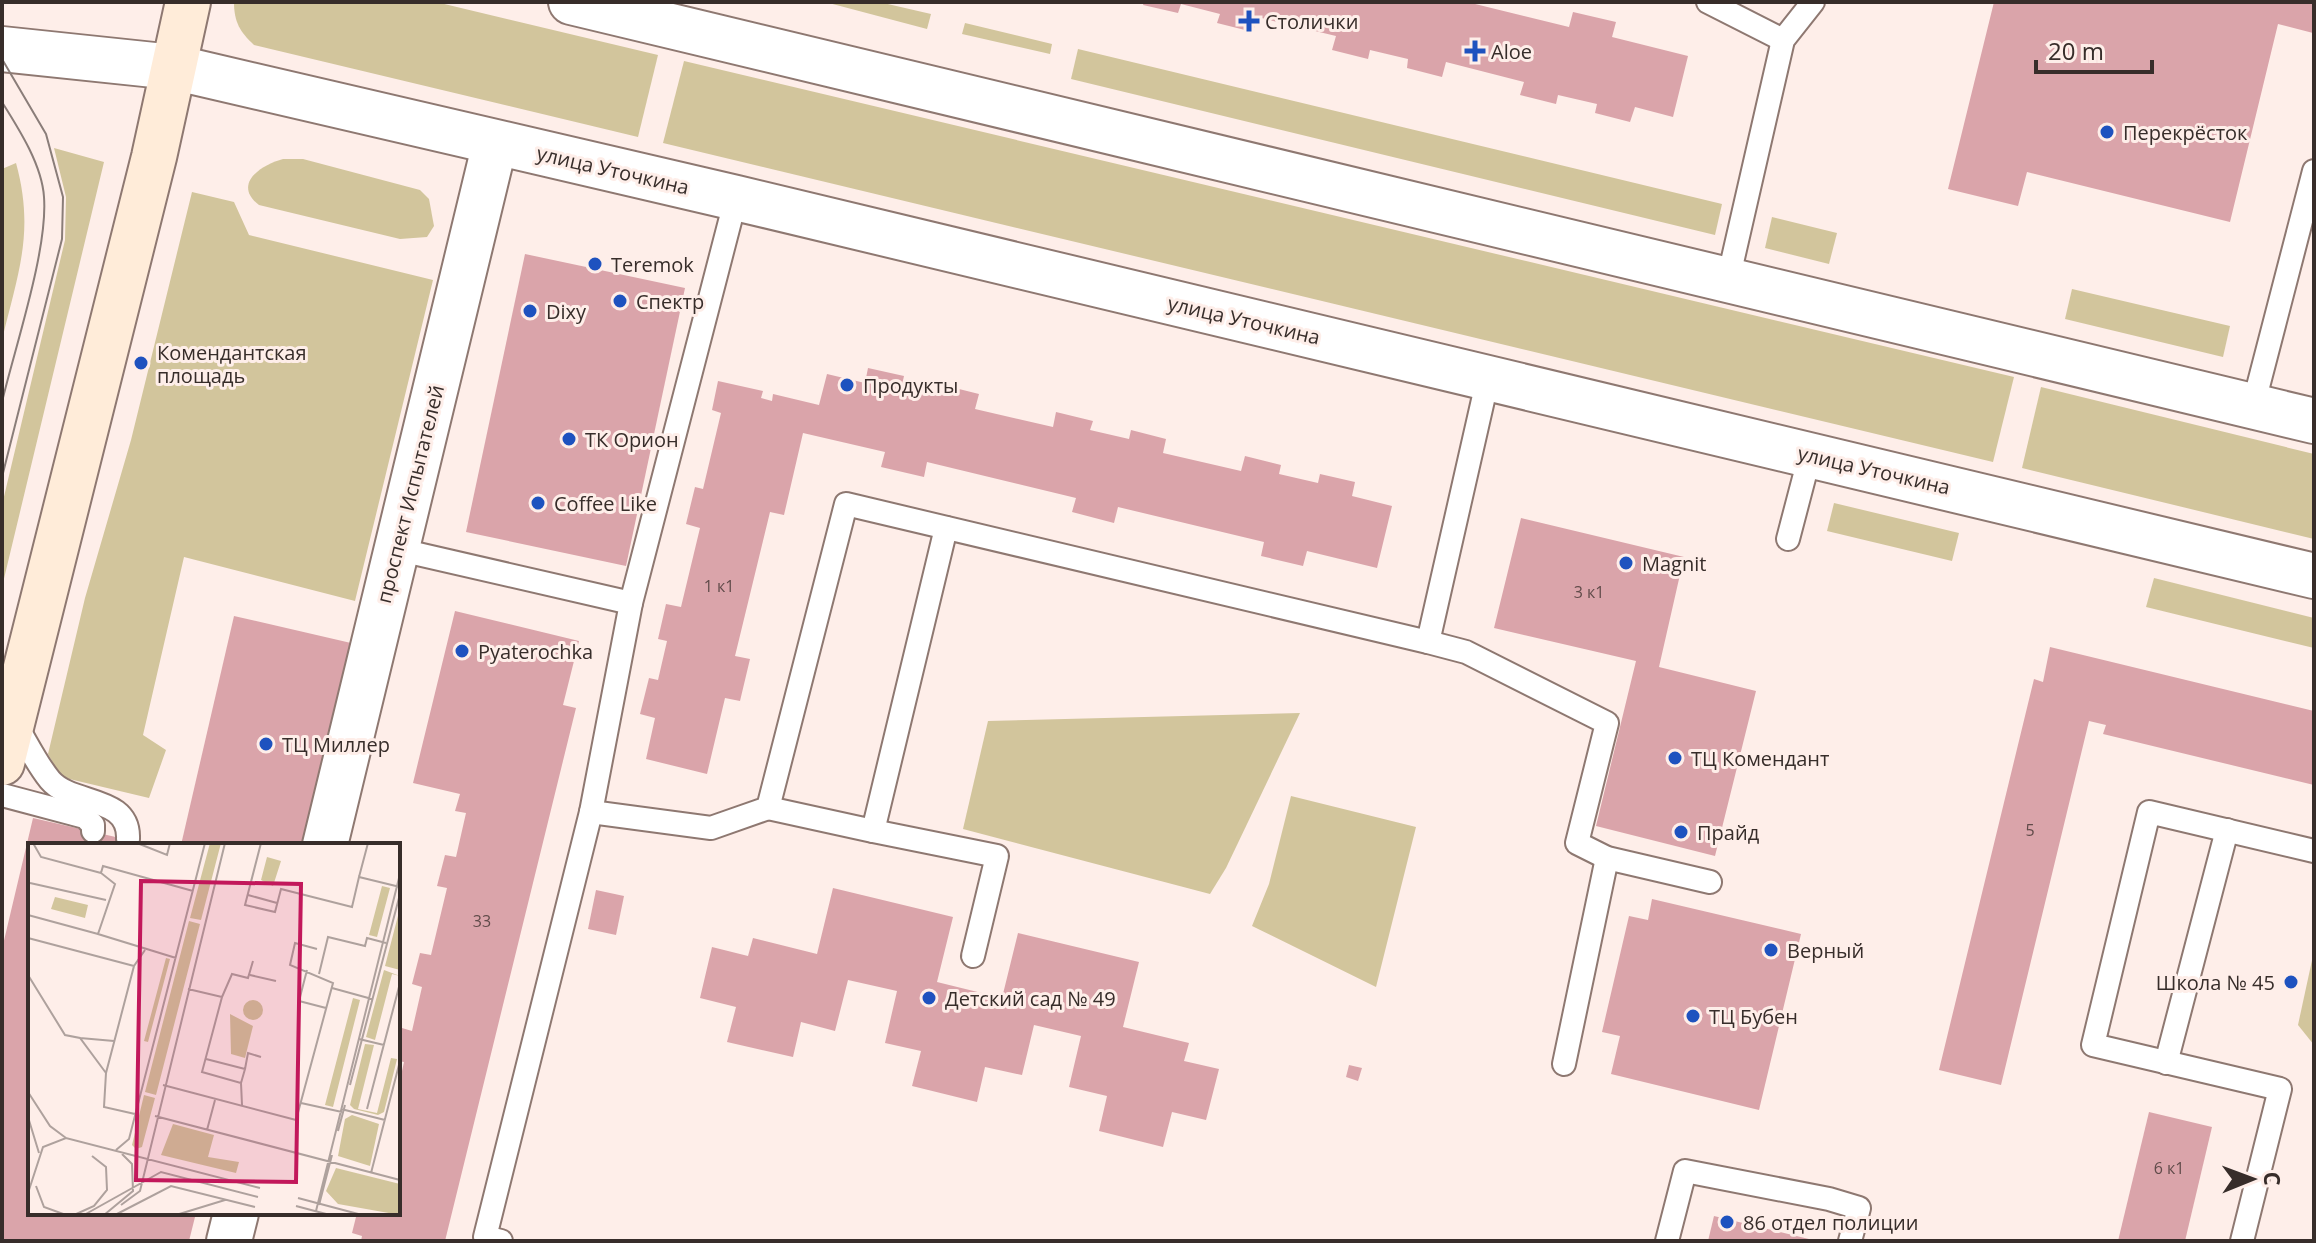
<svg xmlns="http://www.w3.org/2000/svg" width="2316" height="1243" font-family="'Open Sans',sans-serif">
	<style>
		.green { fill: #d2c59c }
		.building { fill: #daa4aa }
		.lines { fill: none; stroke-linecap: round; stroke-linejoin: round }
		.service-casing { stroke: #8e7871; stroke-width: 26 }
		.minor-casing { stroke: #8e7871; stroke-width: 48 }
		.tertiary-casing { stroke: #8e7871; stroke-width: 48 }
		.secondary-casing { stroke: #8e7871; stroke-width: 48 }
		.service { stroke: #fff; stroke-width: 22 }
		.minor { stroke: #fff; stroke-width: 44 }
		.tertiary { stroke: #fff; stroke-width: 44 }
		.secondary { stroke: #ffecd9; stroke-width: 44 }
		.tram { stroke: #8a7d79; stroke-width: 2 }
		.poi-dot { fill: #1e52bf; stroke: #feeee9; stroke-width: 3 }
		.labels { text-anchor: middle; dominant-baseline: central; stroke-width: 6; stroke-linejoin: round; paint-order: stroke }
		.number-label { font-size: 16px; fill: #604b4a }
		.poi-label { font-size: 20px; fill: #372d2a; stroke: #feeee9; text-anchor: start }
		.street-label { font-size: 20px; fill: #372d2a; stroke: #feeee9 }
		.inset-road { fill: none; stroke: #aea19d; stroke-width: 2 }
		.view { fill: #c2185b; fill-opacity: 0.15; stroke: #c2185b; stroke-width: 4 }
		.inset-edge { fill: none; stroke: #372d2a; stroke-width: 4 }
	</style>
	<rect width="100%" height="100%" fill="#feeee9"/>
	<g class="green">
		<path d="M234 2H436L658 55 638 137 254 45C240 32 234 22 234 2Z"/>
		<path d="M825 2H879L931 14 927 29Z"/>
		<path d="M965 23 1052 44 1050 54 962 34Z"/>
		<path d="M1078 49 1722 204 1715 235 1071 79Z"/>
		<path d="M684 61 2014 377 1993 462 663 143Z"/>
		<path d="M54 148 104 162 2 587V505L65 240 66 197Z"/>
		<path d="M283 159H303L420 190 429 199 434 226 427 237 400 239 259 205C232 184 261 165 283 159Z"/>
		<path d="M16 163C35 232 18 273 2 340V169Z"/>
		<path d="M192 192 234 202 249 235 433 280 355 601 184 557 143 735 166 750 149 798 61 777 48 754 85 598 131 440Z"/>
		<path d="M1772 217 1837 233 1829 264 1765 248Z"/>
		<path d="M2072 289 2230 326 2223 357 2065 319Z"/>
		<path d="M2041 387 2314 454V539L2022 468Z"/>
		<path d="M1834 503 1959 533 1952 561 1827 531Z"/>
		<path d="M2154 578 2314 618V648L2146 607Z"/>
		<path d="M1300 713 1226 868 1210 894 963 829 988 721Z"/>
		<path d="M1291 796 1416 827 1376 987 1252 926 1269 884Z"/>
		<path d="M2314 951V1045L2298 1025Z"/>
	</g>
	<g class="building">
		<path d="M1144 2H1467L1569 27 1573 12 1616 22 1612 37 1688 56 1673 117 1635 107 1630 122 1595 113 1597 104 1558 95 1556 104 1520 95 1524 82 1446 62 1442 77 1407 68 1408 59 1370 50 1368 59 1332 50 1336 36 1257 17 1253 32 1217 23 1220 14 1181 4 1178 13 1143 5Z"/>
		<path d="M1994 2H2314L2313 33 2278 24 2230 222 2027 172 2018 206 1948 189Z"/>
		<path d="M525 254 685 288 626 566 466 532Z"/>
		<path d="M868 368 904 376 902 385 941 395 943 385 979 394 975 409 1053 427 1056 412 1093 421 1090 430 1129 439 1131 430 1166 439 1163 453 1241 471 1245 456 1281 465 1279 474 1318 483 1320 474 1355 482 1352 496 1392 506 1377 568 1307 551 1303 566 1261 556 1264 542 1118 507 1114 523 1072 512 1076 498 927 462 924 477 881 467 885 452 803 433 784 515 770 512 735 656 750 659 740 701 725 698 707 774 646 759 655 718 640 714 649 678 658 680 667 641 658 639 666 604 681 607 700 528 686 524 695 487 703 489 721 413 712 410 718 381 763 391 761 398 772 401 773 394 819 405 827 374 865 383Z"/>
		<path d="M1521 518 1684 557 1659 667 1756 691 1715 856 1596 826 1636 661 1494 628Z"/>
		<path d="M455 611 579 641 563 705 576 708 445 1241H361L362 1236 352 1233 357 1213H398V1089L404 1062 398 1061V1046L402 1028 412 1031 422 987 412 984 420 953 431 955 447 888 437 886 445 855 456 857 466 813 455 811 460 794 413 783Z"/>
		<path d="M234 616 351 643 304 845H181Z"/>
		<path d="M2050 647 2314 711V785L2103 734 2106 725 2089 721 2001 1085 1939 1070 2034 679 2043 682Z"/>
		<path d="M33 818 146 844 30 845V1213H196L189 1241H2V949Z"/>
		<path d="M833 888 953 917 937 982 1002 998 1018 933 1139 962 1123 1027 1189 1043 1184 1061 1219 1069 1206 1120 1172 1112 1163 1147 1099 1131 1107 1096 1069 1087 1081 1036 1034 1025 1022 1075 985 1067 977 1102 912 1086 921 1051 885 1043 897 991 848 980 835 1031 801 1022 793 1057 727 1042 736 1007 700 998 712 947 748 956 753 938 817 954Z"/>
		<path d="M596 890 624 896 616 935 588 929Z"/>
		<path d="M1652 899 1801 934 1759 1110 1611 1074 1620 1036 1602 1032 1629 916 1648 920Z"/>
		<path d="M1349 1065 1362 1068 1358 1081 1346 1077Z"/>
		<path d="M2149 1112 2212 1127 2185 1241H2118Z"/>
		<path d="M1714 1216 1813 1240V1241H1708Z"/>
	</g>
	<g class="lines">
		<g class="service-casing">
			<g id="service">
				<path d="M1708 2 1783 40"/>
				<path d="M1728 280 1783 40 1813 2"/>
				<path d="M2253 406 2314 171"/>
				<path d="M1788 539 1810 455"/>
				<path d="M396 549 631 603"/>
				<path d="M1428 642 1466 652 1607 723 1577 843 1607 858 1710 882"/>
				<path d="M14 722C26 741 36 763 50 780 72 806 130 795 128 839"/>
				<path d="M2 795 85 817 93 825V831"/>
				<path d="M768 808 873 831 946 528"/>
				<path d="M591 812 711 828 768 808 846 504 1428 642 1488 378"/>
				<path d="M873 831 997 856 973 956"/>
				<path d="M2166 1063 2227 830"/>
				<path d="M1564 1064 1607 858"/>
				<path d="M501 1241 485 1237 591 812 631 603 736 198"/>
				<path d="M1667 1241 1685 1171 1829 1199 1859 1208 1850 1241"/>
				<path d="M2242 1241 2280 1089 2093 1045 2149 812 2314 851"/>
			</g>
		</g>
		<g class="minor-casing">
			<g id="minor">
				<path d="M325 845 495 143"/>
				<path d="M229 1241 236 1213"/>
			</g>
		</g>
		<g class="tertiary-casing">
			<g id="tertiary">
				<path d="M571 2 2314 421"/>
				<path d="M2 49 173 67 736 198 2314 576"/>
			</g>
		</g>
		<g class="secondary-casing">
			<path id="secondary" d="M2 763 154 157 188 2"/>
		</g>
		<use href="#service" class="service"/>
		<use href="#minor" class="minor"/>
		<use href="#tertiary" class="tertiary"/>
		<use href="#secondary" class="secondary"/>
		<g class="tram">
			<path d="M2 59 46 134 63 197 62 239 2 477"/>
			<path d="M2 102C19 129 42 165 44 197 48 250 15 347 2 402"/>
		</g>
	</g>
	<g class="poi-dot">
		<path d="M1245 9h8v8h8v8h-8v8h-8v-8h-8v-8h8z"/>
		<path d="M1471 39h8v8h8v8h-8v8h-8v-8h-8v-8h8z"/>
		<circle cx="2107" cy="132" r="8"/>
		<circle cx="595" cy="264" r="8"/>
		<circle cx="620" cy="301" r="8"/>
		<circle cx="530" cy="311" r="8"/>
		<circle cx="141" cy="363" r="8"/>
		<circle cx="847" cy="385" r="8"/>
		<circle cx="569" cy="439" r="8"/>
		<circle cx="538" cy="503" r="8"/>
		<circle cx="1626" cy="563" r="8"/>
		<circle cx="462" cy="651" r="8"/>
		<circle cx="266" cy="744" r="8"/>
		<circle cx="1675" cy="758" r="8"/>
		<circle cx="1681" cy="832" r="8"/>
		<circle cx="1771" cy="950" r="8"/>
		<circle cx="2291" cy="982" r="8"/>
		<circle cx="929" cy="998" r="8"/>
		<circle cx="1693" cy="1016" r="8"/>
		<circle cx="1727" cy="1222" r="8"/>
	</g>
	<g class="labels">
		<g class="number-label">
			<text x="719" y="586">1 к1</text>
			<text x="1589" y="592">3 к1</text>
			<text x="2030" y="830">5</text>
			<text x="482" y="921">33</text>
			<text x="2169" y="1168">6 к1</text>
		</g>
		<g class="poi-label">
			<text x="1265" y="21">Столички</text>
			<text x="1491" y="51">Aloe</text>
			<text x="2123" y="132">Перекрёсток</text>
			<text x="611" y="264">Teremok</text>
			<text x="636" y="301">Спектр</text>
			<text x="546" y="311">Dixy</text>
			<text x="157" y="352">Комендантская<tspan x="157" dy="23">площадь</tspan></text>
			<text x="863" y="385">Продукты</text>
			<text x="585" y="439">ТК Орион</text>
			<text x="554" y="503">Coffee Like</text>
			<text x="1642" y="563">Magnit</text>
			<text x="478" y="651">Pyaterochka</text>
			<text x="282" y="744">ТЦ Миллер</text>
			<text x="1691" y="758">ТЦ Комендант</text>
			<text x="1697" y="832">Прайд</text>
			<text x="1787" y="950">Верный</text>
			<text x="2275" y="982" text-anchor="end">Школа № 45</text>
			<text x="945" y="998">Детский сад № 49</text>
			<text x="1709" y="1016">ТЦ Бубен</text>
			<text x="1743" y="1222">86 отдел полиции</text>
		</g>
		<g class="street-label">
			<text transform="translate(613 170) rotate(13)">улица Уточкина</text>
			<text transform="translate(1244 320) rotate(13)">улица Уточкина</text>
			<text transform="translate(1874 470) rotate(13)">улица Уточкина</text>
			<text transform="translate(410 494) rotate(-76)">проспект Испытателей</text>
		</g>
	</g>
	<g transform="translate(28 843)">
		<rect width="372" height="372" fill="#feeee9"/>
		<path d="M182 0H193L173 77 162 75ZM239 14 253 18 245 43 233 37ZM354 43 362 45 349 94 341 92ZM27 54 60 62 57 75 23 66ZM372 65V127L357 123ZM161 78 172 81 128 252 117 249ZM138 115 142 116 120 199 116 198ZM356 127 372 133 364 131 347 197 338 194ZM325 155 332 157 305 264 297 262ZM215 167a10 10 0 1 1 20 0a10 10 0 1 1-20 0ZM202 171 225 183 217 215 203 211ZM337 201 346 202 330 266 349 270 363 215 369 216 356 269 350 272 326 266 322 262ZM116 252 127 255 114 304 108 306 104 302ZM324 272 351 281 342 323 310 313 317 276ZM145 281 186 292 180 314 211 319 208 330 133 312ZM308 325 372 341V372L310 361 298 348Z" fill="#d2c59c"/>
		<path class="inset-road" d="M5 0 13 14 73 30M109 0 139 12 142 0M233 0 217 62 247 69 253 46 324 64 331 34 372 44M331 34 340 0M2 40 78 57M220 52 249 60M0 72 70 91M0 95 106 123M148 115 70 91 87 41 73 30 75 23 165 48M279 127 271 158 298 165M291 131 300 94 337 103 339 95 358 100M0 132 37 192 52 195 78 230M222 132 248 138M304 145 344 156M160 146 194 154 174 229 213 240 214 262M194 154 204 131 220 135 225 118M52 195 86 198M331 196 356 202M178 216 217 226 213 240M217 226 220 210 233 214M135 242 268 277 305 140 262 122 267 100 289 106M322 242 372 51M0 249 22 283 38 295M273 260 314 269M313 266 357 277M339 266 372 140M107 271 76 264 78 230 106 123 117 107M127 273 372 337M0 274 11 310M179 287 187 257M310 288 317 262M88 307 101 296 177 0M343 330 372 218M8 343 16 364 38 372M0 350 15 304 38 295 232 345M270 355 334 372M93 362 112 348 197 0M291 362 304 312M268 363 302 372M46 372 66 363 79 347 78 324 64 313M56 372 133 329 230 354M76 372 105 348 104 321 94 311M87 372 143 343 227 364M148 372 197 357M287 372 372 31"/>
		<path class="view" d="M113 38 273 41 268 339 108 337Z"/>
		<rect width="372" height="372" class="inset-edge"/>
	</g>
	<rect width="2316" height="1243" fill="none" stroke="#372d2a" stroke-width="8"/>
	<g transform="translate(2252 1179) rotate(89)" stroke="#feeee9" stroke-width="6" paint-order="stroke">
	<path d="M0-6L14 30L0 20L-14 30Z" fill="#372d2a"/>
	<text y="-12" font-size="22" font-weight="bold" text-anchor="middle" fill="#372d2a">С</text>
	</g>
	<path d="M2036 60v12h116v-12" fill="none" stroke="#372d2a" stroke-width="4"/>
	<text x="2048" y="60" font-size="24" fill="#372d2a" stroke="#feeee9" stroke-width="6" paint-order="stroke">20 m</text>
</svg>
